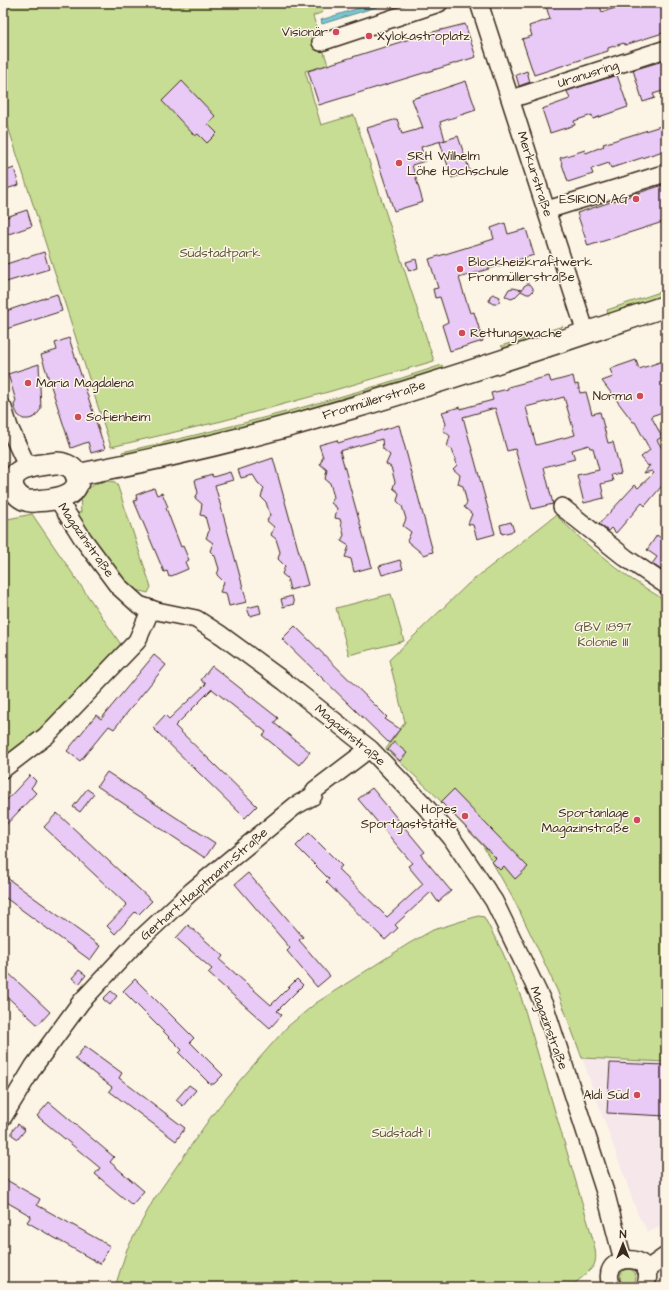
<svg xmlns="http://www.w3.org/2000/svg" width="669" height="1290" font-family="'Architects Daughter',sans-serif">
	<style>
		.built { fill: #f6e8ea }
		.green { fill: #c6dd93; stroke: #808458 }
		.water { fill: #78c7d5; stroke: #60888c }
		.building { fill: #e9c9f6; stroke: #3b2a1e; fill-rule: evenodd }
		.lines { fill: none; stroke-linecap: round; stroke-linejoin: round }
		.minor-casing { stroke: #3b2a1e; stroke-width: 20 }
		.major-casing { stroke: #3b2a1e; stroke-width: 24 }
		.minor { stroke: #fcf5e5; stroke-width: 17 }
		.major { stroke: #fcf5e5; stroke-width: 21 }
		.poi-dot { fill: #d1495b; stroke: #fcf5e5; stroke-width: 1.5 }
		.labels { text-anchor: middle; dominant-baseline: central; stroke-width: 3; stroke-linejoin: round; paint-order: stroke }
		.poi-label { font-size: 13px; fill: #3b2a1e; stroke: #fcf5e5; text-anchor: end }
		.street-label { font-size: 13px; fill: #3b2a1e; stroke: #fcf5e5 }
		.park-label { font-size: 13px; fill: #5e573b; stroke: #fcf5e5 }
	</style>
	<rect width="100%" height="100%" fill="#fcf5e5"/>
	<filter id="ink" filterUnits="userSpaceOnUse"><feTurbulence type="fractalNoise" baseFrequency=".025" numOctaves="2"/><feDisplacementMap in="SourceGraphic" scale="8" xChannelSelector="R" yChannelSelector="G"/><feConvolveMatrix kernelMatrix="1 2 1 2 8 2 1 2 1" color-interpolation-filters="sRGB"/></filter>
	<g filter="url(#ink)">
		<path class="built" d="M582 1058 666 1062V1225L648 1232 638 1215Z"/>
		<g class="green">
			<path d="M3 3H320L323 12 313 16 328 65 305 71 321 125 354 115 434 361 328 392 222 421 111 447 3 111Z"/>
			<path d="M666 290V295L608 314 607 310Z"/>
			<path d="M563 326 557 330 503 348 501 346Z"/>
			<path d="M442 365 443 368 284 416 123 457 122 452C230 428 337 400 442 365Z"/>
			<path d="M109 481 115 482 117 484 151 587 148 593 132 589 115 572 85 531 78 513 81 512C78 488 89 485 109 481Z"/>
			<path d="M32 514 124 649 31 739 3 758V520Z"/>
			<path d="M556 515 583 541 628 577 666 601V1062L582 1058 557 990 536 945 515 902 483 846 433 793 386 749 405 722 389 660 468 584Z"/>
			<path d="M391 594 404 641 349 655 336 608Z"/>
			<path d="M478 916 484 917 503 953 521 997 592 1236C594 1245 598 1257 594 1265 590 1272 577 1281 571 1287H115L127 1249 154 1199 210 1118 241 1079 287 1027 316 1003 408 944 433 930Z"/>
			<circle cx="628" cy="1277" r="8"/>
		</g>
		<path class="water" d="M375 3H389L322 24 321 20Z"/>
		<g class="building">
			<path d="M545 3H599L602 12 622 6 621 3H666V32L625 45 624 43 608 48V51L534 75 522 39 532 36 529 26 550 19Z"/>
			<path d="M465 24 476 57 319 105 308 71 429 33Z"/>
			<path d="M666 60V90L653 94 655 98 643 102 633 70Z"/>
			<path d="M527 71 530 82 519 86 516 75Z"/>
			<path d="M617 75 628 107 593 119 592 115 574 121 575 125 550 133 542 109 570 99 567 91Z"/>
			<path d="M182 81 216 117 208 124 217 133 207 143 198 134 195 136 162 101Z"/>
			<path d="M466 81 476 110 440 122 445 140 421 147 425 161 412 165 423 202 394 211 367 128 397 119 402 134 423 128 412 99Z"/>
			<path d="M664 125 666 130V150L611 168 609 163 591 169 593 174 568 182 560 158 585 150 586 153 604 146 603 144Z"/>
			<path d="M458 136 470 172 452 178 440 142Z"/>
			<path d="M14 168 19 185 3 190V172Z"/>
			<path d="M666 184V221L588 246 577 213Z"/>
			<path d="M27 210 32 226 3 236V218Z"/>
			<path d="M505 223 508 234 526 229 534 255 459 278 470 313 474 312 483 341 450 351 442 325 448 322 440 297 435 298 433 289 438 288 429 259 494 239 491 228Z"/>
			<path d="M44 252 49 269 3 283V265Z"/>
			<path d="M416 259 418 268 409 271 406 262Z"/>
			<path d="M527 284H530L533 288V291L530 294H527L521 291 514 298 511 299 505 296 509 289 513 288 522 290 524 286Z"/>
			<path d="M57 294 62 311 3 330V312Z"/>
			<path d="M493 294 500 297 499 302 496 304H493L489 301 490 296Z"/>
			<path d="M69 338 105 449 91 453 88 442 71 448 41 355 57 350 55 343Z"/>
			<path d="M636 360 639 369 666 360V411L651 416 662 437 657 440 663 450 666 447V481L645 506 642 503 616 533 611 528 608 531 599 524 635 485 638 488 654 473 652 471 644 473 650 465 648 466 641 457 650 450 635 422H633L602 381 613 377 610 369Z"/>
			<path d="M39 364 41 409 35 417 29 419H23L18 415 15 409 14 405 16 401 8 374Z"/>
			<path d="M549 376 551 382 573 376 575 385 578 384 580 393 586 392 592 414 600 412 608 443 613 442 621 473 611 475 613 481 601 484 604 498 584 503 577 475 599 470 593 448H590L589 445 572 450 575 459 544 467 553 504 532 509 515 449 507 451 495 408 463 417 495 534 477 539 473 525 468 524 472 514 464 507 467 503 463 486 458 484 460 475 453 469 457 465 452 449 447 447 450 436 443 430 446 424 442 412 460 407V409L493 400 491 393 508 389V387ZM564 397 575 435 536 445 526 407Z"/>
			<path d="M399 425 433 552 424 555 407 541 411 532 403 526 406 519 402 506 397 501 399 493 393 488 395 482 391 467 386 464 390 455 383 449 382 439 340 451 372 567 354 572 351 559 345 557 349 546 341 541 344 535 340 519 335 518 337 508 331 503 334 497 330 483 325 479 327 470 320 464 323 457 319 445 337 440 338 443Z"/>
			<path d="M273 458 308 585 290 590 287 578 282 574 285 566 278 559 280 552 276 539 271 535 274 527 267 521 270 515 266 502 261 497 264 488 258 483 253 475 241 478 238 470Z"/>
			<path d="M230 472 233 480 215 485 247 602 229 606 226 593 220 592 224 582 217 575 219 569 215 556 210 551 213 543 206 538 209 531 205 516 200 515 202 504 195 498 198 493 195 480 212 475 213 477Z"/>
			<path d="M154 488 157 495 162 493 168 507 166 508 181 547 183 546 189 560 185 562 188 569 169 577 167 571 164 572 134 501 137 500 136 495Z"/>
			<path d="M511 522 514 531 502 534 500 525Z"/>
			<path d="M657 535 666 542V573L652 564 657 557 647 550Z"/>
			<path d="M400 560 403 569 382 575 379 566Z"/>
			<path d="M292 596 294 604 283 607 281 599Z"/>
			<path d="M259 605 261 613 250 616 247 608Z"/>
			<path d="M295 626 387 717 385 719 400 729 389 743 282 639Z"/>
			<path d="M154 655 166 665 114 729 109 726 80 761 67 751 96 715 101 719Z"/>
			<path d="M212 666 278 718 274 723 310 752 299 765 263 736 266 732 212 689 175 726 257 806 245 818 153 728 165 715 169 719 206 684 201 680Z"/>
			<path d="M394 742 407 753 400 761 388 750Z"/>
			<path d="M107 772 215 843 205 858 97 786Z"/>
			<path d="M30 775 36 781 31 788 36 793 3 828V804Z"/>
			<path d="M372 788 425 852 421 855 451 891 438 902 431 892 395 925 398 928 385 940 326 882 329 879 296 846 309 833 342 866 338 869 387 917 423 884 408 866 412 863 358 799Z"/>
			<path d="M87 789 94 794 80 812 73 807Z"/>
			<path d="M453 790 528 867 515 879 504 866 500 870 492 862 496 858 441 802Z"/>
			<path d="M57 813 152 901 138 915 135 912 115 934 107 926 127 905 44 827Z"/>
			<path d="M248 873 303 937 299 940 330 976 317 987 287 951 290 948 235 884Z"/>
			<path d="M3 875 100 946 90 960 3 896Z"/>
			<path d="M188 925 223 956 220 960 271 1005 297 979 303 985 277 1011 282 1015 270 1028 208 973 212 969 176 938Z"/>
			<path d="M3 968 50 1012 38 1025 3 993Z"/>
			<path d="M79 970 86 975 79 984 72 978Z"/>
			<path d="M135 979 194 1038 190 1042 223 1075 214 1084H210L179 1053 182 1050 123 991Z"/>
			<path d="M111 991 117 996 110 1005 103 999Z"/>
			<path d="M85 1046 122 1073 119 1078 185 1128 176 1141 109 1091 112 1087 75 1059Z"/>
			<path d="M610 1063 666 1065V1116L607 1113Z"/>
			<path d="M189 1085 196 1090 183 1106 176 1100Z"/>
			<path d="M49 1102 114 1157 110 1162 144 1191 132 1205 95 1174 100 1168 37 1116Z"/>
			<path d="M18 1124 25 1130 18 1139 12 1135V1131Z"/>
			<path d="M3 1178 40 1199 37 1205 110 1246 100 1264 27 1222 31 1216 3 1200Z"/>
		</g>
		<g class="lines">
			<g class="minor-casing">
				<g id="minor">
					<path d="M479 3 586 333"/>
					<path d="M321 42 439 3"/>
					<path d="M511 99 666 49"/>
					<path d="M547 210 666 173"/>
					<path d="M3 408 9 427 28 468"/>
					<path d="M57 498 83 539 118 586 139 605 157 611 196 619 221 635 285 682 370 749 425 806 451 837 494 901 545 1007 606 1195 623 1260"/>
					<path d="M562 507 626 558 666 585"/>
					<path d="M3 769 46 736 137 641 151 609"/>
					<path d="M3 1117 34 1066 81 1002 135 944 192 891 295 806 313 796 315 790 369 749"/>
					<path d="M646 1270 666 1256"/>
					<path d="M612 1287C596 1251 661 1250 645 1287"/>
				</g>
			</g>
			<g class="major-casing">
				<g id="major">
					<path d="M56 463C72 463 86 477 73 491 64 500 45 500 34 501 20 503 4 485 17 473 27 465 44 465 56 463Z"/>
					<path d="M76 475C169 457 261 435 352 408 458 377 562 341 666 306"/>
				</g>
			</g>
			<use href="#minor" class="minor"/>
			<use href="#major" class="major"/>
		</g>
	</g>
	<g class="poi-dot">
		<circle cx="336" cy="32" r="4"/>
		<circle cx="369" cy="36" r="4"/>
		<circle cx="399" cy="163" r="4"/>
		<circle cx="636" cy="199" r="4"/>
		<circle cx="460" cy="269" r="4"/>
		<circle cx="462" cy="333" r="4"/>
		<circle cx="28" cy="383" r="4"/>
		<circle cx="640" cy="396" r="4"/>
		<circle cx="78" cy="417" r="4"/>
		<circle cx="465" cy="816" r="4"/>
		<circle cx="637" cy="820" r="4"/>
		<circle cx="637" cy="1095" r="4"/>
	</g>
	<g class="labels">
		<g class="poi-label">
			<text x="328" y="32">Visionär</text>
			<text x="377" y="36" text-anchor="start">Xylokastroplatz</text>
			<text x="407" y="156" text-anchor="start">SRH Wilhelm<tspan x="407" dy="15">Löhe Hochschule</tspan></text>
			<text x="628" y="199">ESIRION AG</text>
			<text x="468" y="262" text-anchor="start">Blockheizkraftwerk<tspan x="468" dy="15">Fronmüllerstraße</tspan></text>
			<text x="470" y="333" text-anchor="start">Rettungswache</text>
			<text x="36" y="383" text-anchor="start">Maria Magdalena</text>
			<text x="632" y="396">Norma</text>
			<text x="86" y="417" text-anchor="start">Sofienheim</text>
			<text x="457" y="809">Hopes<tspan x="457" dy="15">Sportgaststätte</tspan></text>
			<text x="629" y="813">Sportanlage<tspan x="629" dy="15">Magazinstraße</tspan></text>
			<text x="629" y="1095">Aldi Süd</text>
		</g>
		<g class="street-label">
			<text transform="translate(588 74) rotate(-18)">Uranusring</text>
			<text transform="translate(535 174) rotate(72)">Merkurstraße</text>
			<text transform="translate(374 400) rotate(-17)">Fronmüllerstraße</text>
			<text transform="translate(86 540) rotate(55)">Magazinstraße</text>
			<text transform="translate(350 735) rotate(40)">Magazinstraße</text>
			<text transform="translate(204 884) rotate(-41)">Gerhart-Hauptmann-Straße</text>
			<text transform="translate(549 1028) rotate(70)">Magazinstraße</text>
		</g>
		<g class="park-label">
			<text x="220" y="253">Südstadtpark</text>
			<text x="603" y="627">GBV 1897<tspan x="603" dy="15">Kolonie III</tspan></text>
			<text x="401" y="1133">Südstadt I</text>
		</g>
	</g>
	<rect width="669" height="1290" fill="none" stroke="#fcf5e5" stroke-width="16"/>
	<rect x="8" y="8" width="653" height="1274" fill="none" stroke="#3b2a1e" stroke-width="1.5" filter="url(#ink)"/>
	<g transform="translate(623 1244)" stroke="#fcf5e5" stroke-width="3" paint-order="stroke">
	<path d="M0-3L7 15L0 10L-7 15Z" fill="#3b2a1e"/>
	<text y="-6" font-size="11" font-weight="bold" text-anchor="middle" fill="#3b2a1e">N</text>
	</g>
</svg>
